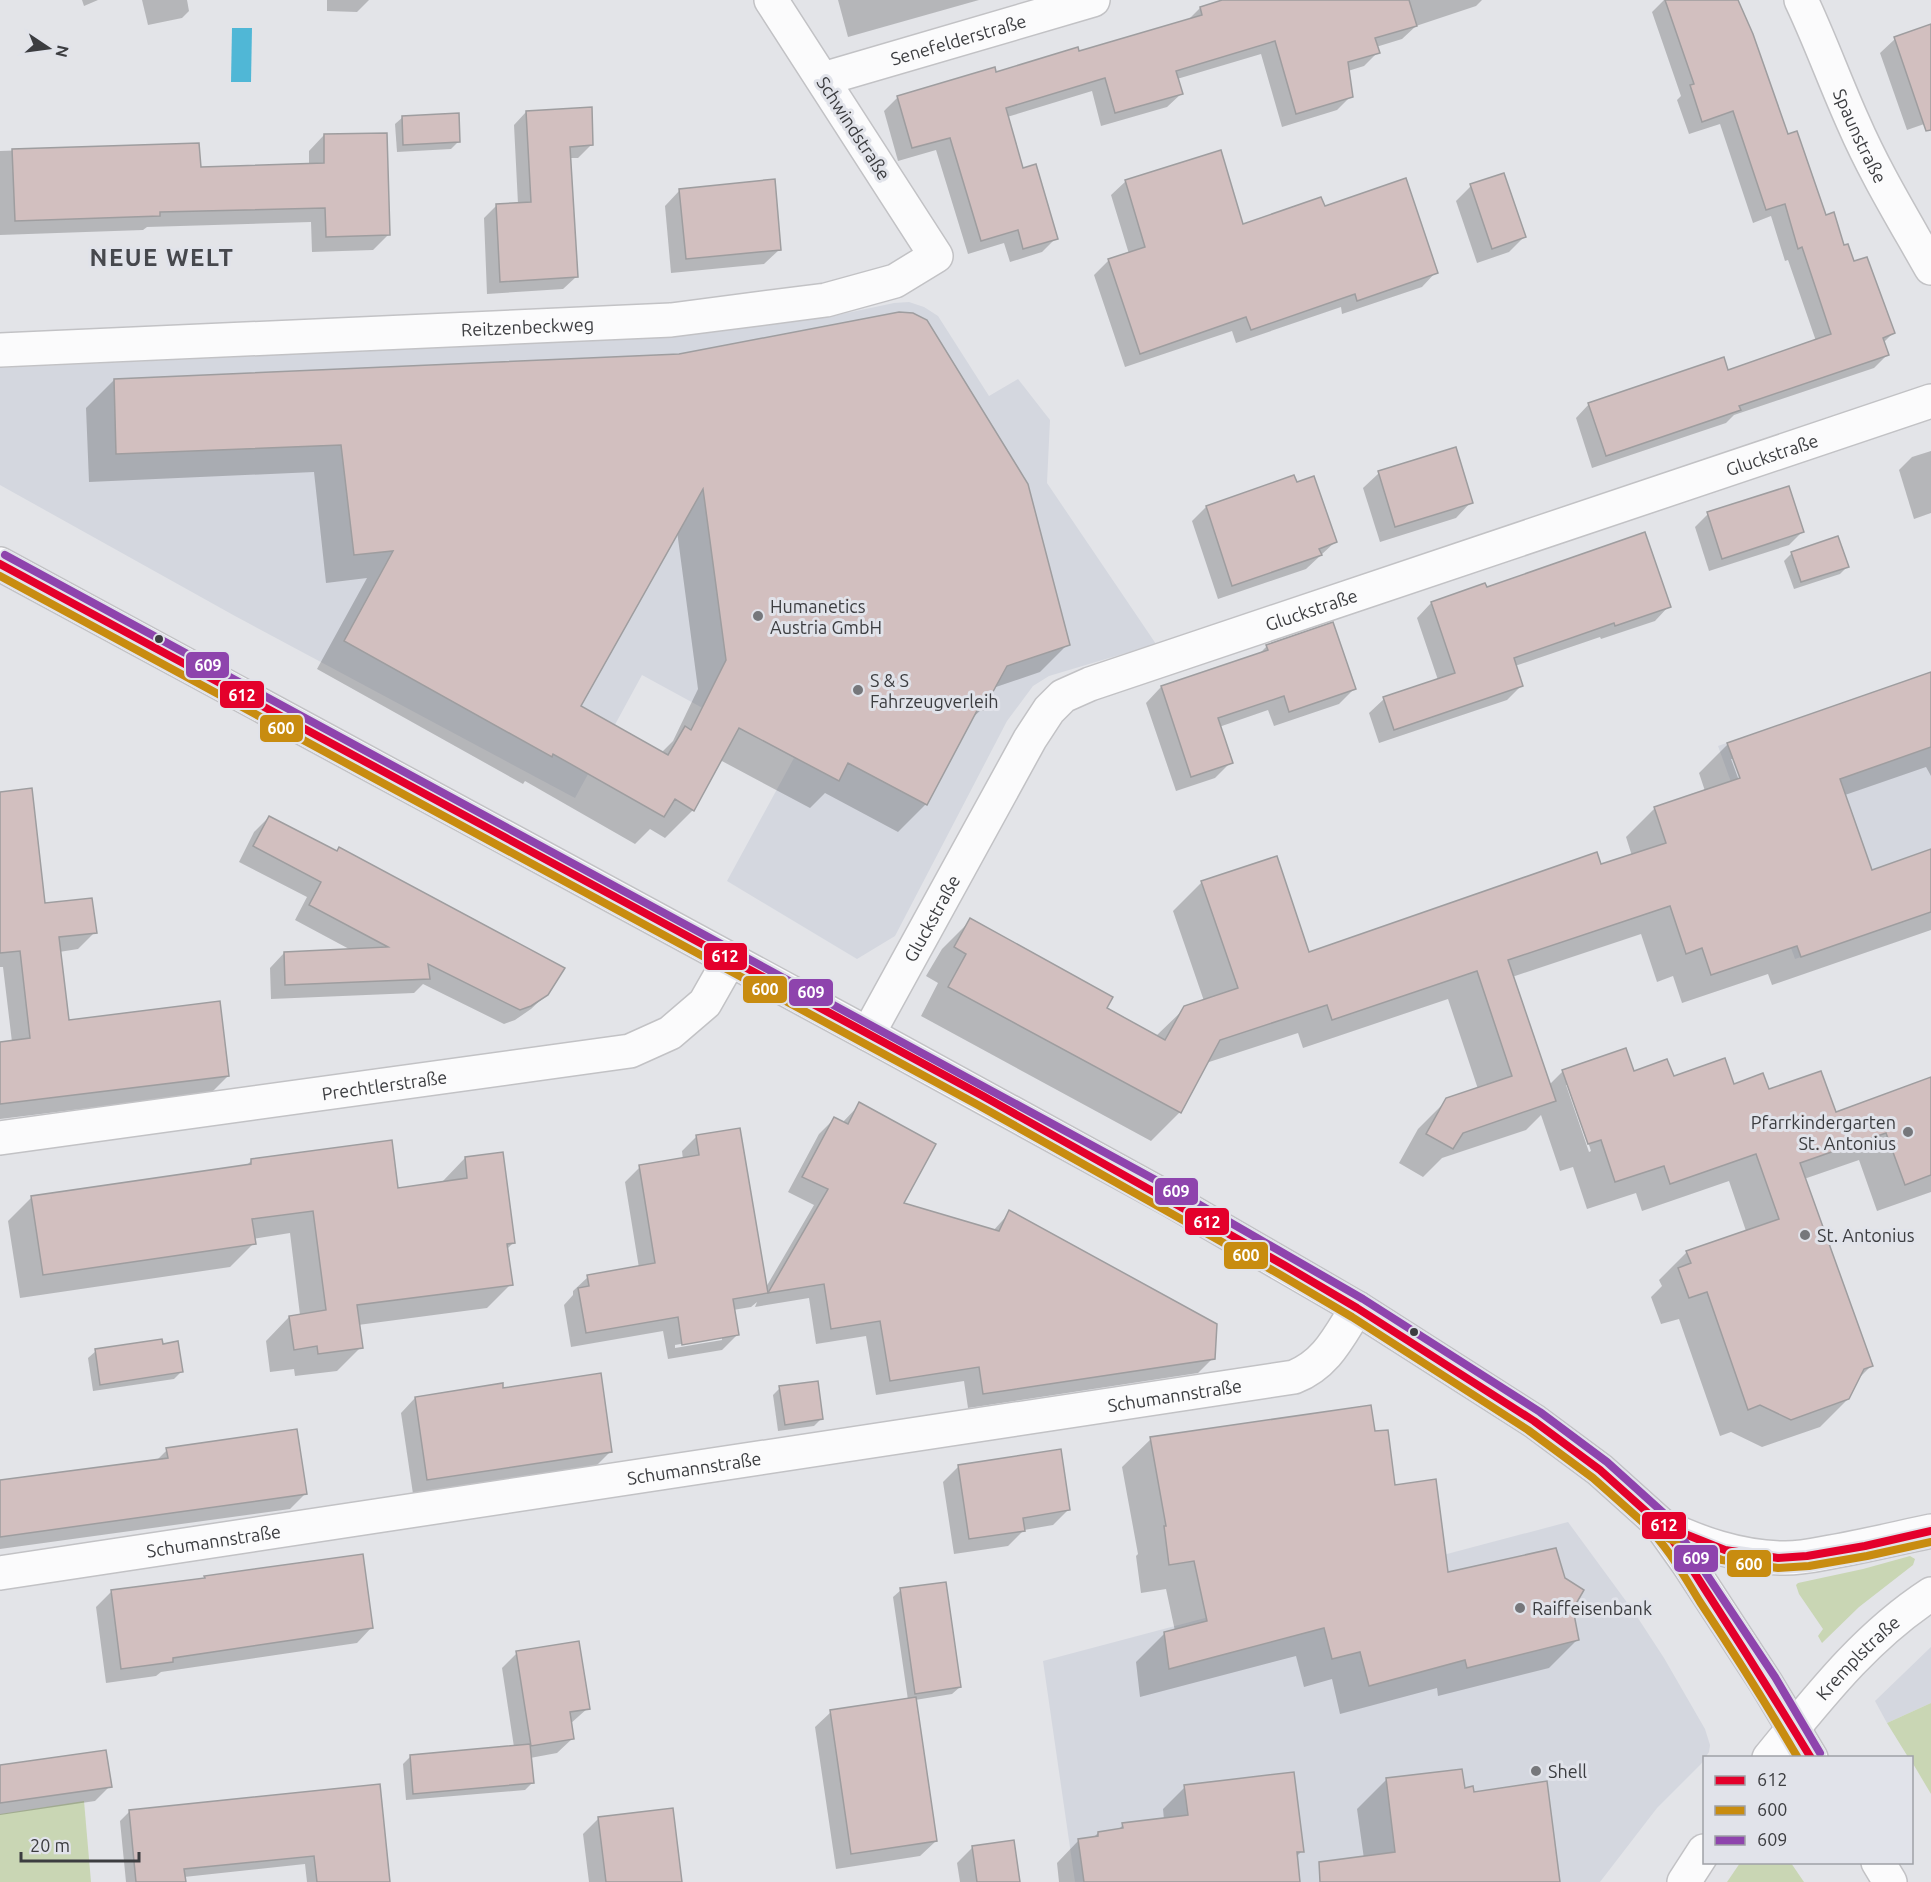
<svg xmlns="http://www.w3.org/2000/svg" width="1931" height="1882" font-family="Ubuntu,sans-serif">
	<style>
		.built { fill: #d4d7df }
		.green { fill: #c9d6b4 }
		.water { fill: #50b7d6 }
		.shadow { fill: #0003; fill-rule: evenodd }
		.building { fill: #d2bfbf; stroke: #9e9d9f; stroke-width: 1.5; fill-rule: evenodd }
		.lines { fill: none; stroke-linecap: round; stroke-linejoin: round }
		.street-casing { stroke: #c2c2c5; stroke-width: 36 }
		.primary-casing { stroke: #c2c2c5; stroke-width: 36 }
		.street { stroke: #fbfbfc; stroke-width: 33 }
		.primary { stroke: #fbfbfc; stroke-width: 33 }
		.bus-1-casing { stroke: #e1e3ea; stroke-width: 12 }
		.bus-2-casing { stroke: #e1e3ea; stroke-width: 12 }
		.bus-3-casing { stroke: #e1e3ea; stroke-width: 12 }
		.bus-1 { stroke: #e4002b; stroke-width: 8 }
		.bus-2 { stroke: #c88c10; stroke-width: 8 }
		.bus-3 { stroke: #8e44ad; stroke-width: 8 }
		.poi-dot { fill: #76777b; stroke: #e1e3ea; stroke-width: 2 }
		.bus-dot { fill: #3c3d40; stroke: #e1e3ea; stroke-width: 2 }
		.labels { text-anchor: middle; dominant-baseline: central; stroke-width: 6; stroke-linejoin: round; paint-order: stroke }
		.street-label { font-size: 18px; fill: #3c3d40; stroke: #e1e3ea }
		.poi-label { font-size: 18px; fill: #3c3d40; stroke: #e1e3ea; text-anchor: start }
		.district-label { font-size: 24px; font-weight: bold; letter-spacing: 1.5px; fill: #46484d; stroke: #e1e3ea }
		.line-badge { stroke: #e1e3ea; stroke-width: 2 }
		.badge-label { font-size: 16px; text-anchor: middle; font-weight: bold; fill: #fff }
	</style>
	<rect width="100%" height="100%" fill="#e3e4e8"/>
	<g class="built">
		<path d="M909 302 924 307 938 316 989 396 1018 379 1050 420 1047 483 1156 644 1049 676 1033 686 1007 721 895 936 857 959 727 881 794 758 642 675 575 798 235 616 0 485V368L673 337 828 317 894 303Z"/>
		<path d="M1931 672V912L1795 959 1718 746Z"/>
		<path d="M1568 1522 1634 1612 1664 1658 1705 1729 1710 1745 1709 1752 1701 1764 1657 1808 1600 1882H1075L1043 1661Z"/>
		<path d="M1931 1647V1703L1887 1723 1875 1701Z"/>
	</g>
	<g class="green">
		<path d="M1910 1556 1915 1559 1913 1565 1859 1607 1822 1643 1818 1636 1823 1629 1799 1594 1796 1585 1798 1583 1863 1569Z"/>
		<path d="M1931 1703V1794L1912 1762V1758L1908 1757 1887 1723Z"/>
		<path d="M84 1801 91 1882H0V1814Z"/>
		<path d="M1740 1863H1791L1804 1882H1727Z"/>
	</g>
	<path class="water" d="M232 28H252L251 82H231Z"/>
	<g class="shadow">
		<path d="M82 0H98L84 6Z"/>
		<path d="M142 0H187L189 11 182 18 148 25Z"/>
		<path d="M327 0H369L357 12 327 11Z"/>
		<path d="M838 0H979L848 37Z"/>
		<path d="M1227 0H1482L1476 6 1416 26 1402 39 1376 47 1378 52 1364 66 1348 71 1351 96 1337 110 1282 127 1261 54 1177 79 1181 94 1167 107 1101 126 1092 91 1007 117 1022 170 1056 238 1042 252 1010 262 1004 243 968 254 936 150 898 161 884 111 898 97 1078 53 1187 21 1200 8Z"/>
		<path d="M1664 0H1736L1787 136 1825 217 1893 333 1883 343 1887 355 1874 368 1734 415 1726 423 1592 468 1576 418 1589 404 1727 372 1816 341 1788 260 1785 261 1771 216 1753 223 1720 124 1689 134 1677 100 1681 96 1652 12Z"/>
		<path d="M1931 26V124L1930 122 1907 130 1880 53 1895 39Z"/>
		<path d="M526 112 591 145 578 158H569L576 277 563 289 487 294 484 218 497 205 518 204 514 125Z"/>
		<path d="M403 117 458 142 451 149 397 152 395 124Z"/>
		<path d="M324 135 388 235 373 250 312 252 311 222 147 227 143 230 0 235V151L198 144 199 168 309 165V151Z"/>
		<path d="M1126 181 1242 226 1324 207 1436 272 1422 287 1342 314 1341 307 1236 343 1232 331 1125 367 1094 275 1108 261 1129 254 1111 195Z"/>
		<path d="M1471 186 1524 237 1509 252 1477 263 1456 201Z"/>
		<path d="M680 190 780 249 764 264 671 273 665 206Z"/>
		<path d="M679 356 1068 644 1040 672 993 688 982 709 970 720 926 804 898 832 825 793 810 808 720 760 693 810 665 838 650 829 635 844 525 781 523 784 317 669 367 578 326 583 314 472 89 482 86 408 114 380ZM677 531 698 689 673 741 661 753 579 706Z"/>
		<path d="M1931 451V513L1914 519 1899 470 1912 457Z"/>
		<path d="M1379 473 1471 502 1456 518 1380 542 1363 488Z"/>
		<path d="M1296 484 1335 542 1306 569 1218 599 1192 521 1206 507Z"/>
		<path d="M1708 514 1802 532 1789 545 1709 571 1695 527Z"/>
		<path d="M1792 553 1847 567 1840 574 1794 589 1784 561Z"/>
		<path d="M1486 589 1669 606 1655 621 1601 639 1600 637 1515 666 1521 686 1507 700 1379 743 1369 713 1384 699 1438 680 1417 618 1431 603Z"/>
		<path d="M1267 646 1355 688 1339 704 1274 726 1268 710 1219 727 1231 762 1215 778 1176 791 1146 703 1161 687 1258 655Z"/>
		<path d="M1931 673V776L1926 767 1845 795 1871 872 1931 851V930L1772 985 1768 974 1682 1003 1673 976 1657 982 1641 934 1512 977 1549 1085 1563 1071 1633 1072 1768 1090 1835 1114 1931 1079V1192L1877 1211 1859 1160 1804 1179 1872 1365 1857 1380 1848 1399 1820 1427 1762 1447 1731 1432 1720 1436 1679 1319 1661 1324 1651 1297 1662 1286 1659 1280 1687 1252 1746 1231 1729 1181 1642 1211 1636 1193 1587 1209 1573 1167 1560 1171 1541 1115 1526 1130 1442 1158 1423 1177 1399 1163 1418 1129 1447 1100 1478 1089 1448 999 1303 1048 1298 1033 1206 1063 1180 1112 1151 1141 921 1016 938 983 926 976 942 949 971 920 1105 1008 1156 1036 1185 1008 1204 1001 1173 911 1202 882 1308 954 1632 856 1626 837 1655 808 1705 791 1699 773 1728 744ZM1731 759H1734L1743 785 1741 786ZM1566 1085H1569L1591 1151 1589 1152Z"/>
		<path d="M0 792 43 905 95 932 78 949 59 952 67 1021 228 1076 211 1093 0 1119V1043L12 1042 3 967H0Z"/>
		<path d="M269 817 547 994 531 1009 515 1020 504 1024 423 984 414 993 271 999 270 968 284 953 351 950 295 920 307 897 239 862 254 832Z"/>
		<path d="M860 1104 901 1204 993 1231 1010 1212 1213 1358 1198 1373 968 1408 964 1381 876 1395 866 1336 816 1344 809 1298 755 1307 757 1302 751 1307 733 1310 737 1335 722 1350 668 1359 663 1331 571 1347 564 1305 573 1295V1291L588 1277 639 1268 625 1182 640 1167 683 1160 682 1151 697 1136 765 1289 814 1205 788 1192 819 1134 834 1119 842 1123ZM722 1337V1340L675 1348V1345Z"/>
		<path d="M465 1158 513 1243 506 1250 511 1284 487 1308 358 1325 361 1347 337 1371 295 1376 294 1369 270 1372 266 1341 289 1317 300 1315 290 1233 253 1239 254 1243 230 1267 20 1298 8 1221 32 1197 246 1166 251 1161 397 1189 442 1182Z"/>
		<path d="M162 1345 182 1371 174 1379 93 1391 88 1358 96 1351Z"/>
		<path d="M780 1388 822 1418 814 1426 778 1431 773 1395Z"/>
		<path d="M502 1389 611 1451 596 1466 413 1494 401 1413 415 1398Z"/>
		<path d="M1373 1433 1394 1486 1447 1574 1577 1640 1549 1668 1438 1696 1437 1688 1340 1714 1332 1679 1304 1687 1296 1656 1140 1697 1136 1662 1165 1633 1175 1631 1166 1589 1141 1593 1136 1556 1138 1554 1122 1467 1151 1439Z"/>
		<path d="M167 1450 306 1493 290 1509 0 1549V1482L155 1462Z"/>
		<path d="M959 1466 1068 1510 1053 1525 1024 1530 1008 1546 954 1554 943 1482Z"/>
		<path d="M205 1577 372 1627 357 1643 161 1672 156 1676 106 1683 96 1607 111 1592 202 1580Z"/>
		<path d="M901 1590 960 1687 952 1694 915 1700 936 1841 920 1856 836 1869 815 1727 831 1712 908 1700 893 1597Z"/>
		<path d="M517 1653 588 1708 570 1724 573 1738 557 1753 530 1758 532 1783 525 1790 406 1800 403 1764 411 1756 514 1747 502 1668Z"/>
		<path d="M0 1766 110 1786 95 1801 0 1815Z"/>
		<path d="M1386 1780 1463 1789 1473 1793 1559 1882H1348L1365 1866 1357 1809Z"/>
		<path d="M379 1786 389 1882H307L305 1864 184 1877V1882H126L120 1821 129 1812Z"/>
		<path d="M1185 1787 1302 1851 1296 1857 1299 1882H1059L1057 1863 1079 1840 1093 1838 1098 1833 1117 1831 1123 1825 1164 1820 1163 1809Z"/>
		<path d="M598 1819 681 1882H589L583 1834Z"/>
		<path d="M972 1848 1019 1882H960L957 1863Z"/>
	</g>
	<g class="building">
		<path d="M1222 0H1409L1417 26 1375 38 1380 53 1348 62 1353 97 1296 114 1275 41 1176 71 1183 94 1115 113 1105 78 1006 108 1023 168 1036 164 1058 239 1023 249 1018 230 981 241 950 138 912 148 897 96 995 67 996 72 1078 47 1079 51 1202 15 1200 7Z"/>
		<path d="M1665 0H1738L1753 34 1788 134 1797 131 1826 215 1834 212 1844 245 1848 244 1854 261 1867 257 1895 333 1883 338 1889 355 1739 406 1741 410 1606 456 1588 403 1724 357 1728 370 1831 334 1802 247 1798 249 1785 204 1766 210 1733 111 1702 122 1690 85 1694 84Z"/>
		<path d="M1931 24V130L1926 131 1894 37Z"/>
		<path d="M592 107 593 145 570 147 578 277 500 282 496 204 531 202 526 111Z"/>
		<path d="M459 113 460 142 403 145 402 116Z"/>
		<path d="M387 133 390 235 326 237 325 208 160 212V216L15 221 12 149 199 143 201 167 324 163V134Z"/>
		<path d="M1221 150 1243 224 1321 197 1325 206 1406 178 1438 273 1357 301 1355 294 1251 330 1246 317 1140 354 1108 259 1145 247 1125 180Z"/>
		<path d="M1504 173 1526 237 1492 249 1470 184Z"/>
		<path d="M775 179 781 250 686 259 679 189Z"/>
		<path d="M899 312 913 313 927 320 1028 484 1070 645 1007 666 983 710 979 707 927 805 848 763 839 781 739 728 694 811 675 799 664 817 553 754 552 757 344 641 393 551 354 555 341 445 116 454 114 379 679 354ZM703 489 726 660 691 730 685 726 668 755 581 706Z"/>
		<path d="M1456 447 1473 503 1395 527 1378 471Z"/>
		<path d="M1294 475 1297 482 1314 476 1337 542 1319 549 1322 555 1232 586 1206 506Z"/>
		<path d="M1789 486 1804 532 1722 559 1707 512Z"/>
		<path d="M1645 532 1671 607 1615 626 1614 623 1514 658 1523 686 1394 730 1383 697 1455 673 1431 602 1485 583 1487 587Z"/>
		<path d="M1838 536 1849 567 1801 582 1791 552Z"/>
		<path d="M1333 622 1356 689 1289 712 1284 696 1218 718 1233 763 1191 777 1161 686 1268 650 1266 645Z"/>
		<path d="M1931 672V747L1840 779 1872 870 1931 849V912L1801 957 1797 946 1711 975 1702 948 1686 954 1670 906 1508 960 1556 1101 1463 1133 1453 1149 1426 1134 1446 1098 1512 1076 1477 971 1332 1020 1327 1005 1220 1040 1181 1113 948 987 966 954 954 947 970 918 1113 997 1107 1008 1165 1040 1184 1006 1238 988 1201 881 1277 856 1309 952 1597 852 1601 864 1666 843 1654 807 1740 778 1727 743Z"/>
		<path d="M32 788 45 903 92 898 97 933 59 937 69 1020 220 1001 229 1076 0 1104V1042L30 1038 20 951 0 953V792Z"/>
		<path d="M269 816 337 851 339 847 565 968 548 995 531 1006 520 1010 428 964 430 979 285 985 284 952 388 947 309 905 321 882 253 846Z"/>
		<path d="M1626 1048 1634 1071 1667 1059 1674 1076 1725 1058 1734 1084 1763 1073 1769 1089 1821 1071 1836 1112 1931 1077V1175L1905 1185 1886 1133 1800 1163 1873 1366 1864 1369 1849 1399 1791 1420 1760 1405 1748 1410 1707 1292 1689 1298 1678 1268 1691 1263 1686 1251 1779 1219 1756 1154 1670 1184 1664 1166 1615 1182 1601 1140 1588 1144 1562 1070Z"/>
		<path d="M859 1102 936 1144 904 1203 999 1231 1009 1210 1217 1324 1215 1359 983 1394 979 1367 890 1381 880 1321 831 1329 824 1284 768 1293 828 1189 802 1177 834 1117 848 1124Z"/>
		<path d="M740 1128 768 1293 733 1299 739 1335 682 1345 678 1317 586 1333 578 1288 589 1286 587 1275 655 1263 639 1165 699 1155 696 1135Z"/>
		<path d="M392 1140 398 1188 467 1178 465 1157 503 1152 515 1243 507 1244 513 1285 357 1305 363 1348 318 1354 317 1346 294 1350 289 1316 326 1310 313 1211 252 1219 256 1244 43 1275 31 1196 251 1164V1159Z"/>
		<path d="M162 1339 163 1344 178 1341 183 1372 100 1385 95 1349Z"/>
		<path d="M601 1373 612 1452 427 1480 415 1397 503 1383V1388Z"/>
		<path d="M818 1381 823 1419 785 1425 779 1386Z"/>
		<path d="M1371 1405 1375 1431 1388 1430 1395 1485 1436 1479 1448 1572 1556 1548 1565 1578 1584 1590 1573 1609 1579 1640 1467 1668 1465 1660 1369 1686 1360 1652 1332 1659 1324 1628 1169 1669 1164 1632 1207 1621 1194 1561 1169 1565 1164 1526H1166L1150 1437Z"/>
		<path d="M297 1429 307 1494 0 1537V1480L168 1458 166 1448Z"/>
		<path d="M1061 1449 1070 1510 1023 1518 1025 1531 969 1539 958 1465Z"/>
		<path d="M363 1554 373 1628 173 1658V1662L121 1669 111 1590 205 1578 204 1576Z"/>
		<path d="M946 1582 961 1687 915 1694 900 1588Z"/>
		<path d="M579 1641 590 1709 570 1712 574 1739 531 1746 516 1651Z"/>
		<path d="M916 1697 937 1841 851 1854 830 1710Z"/>
		<path d="M530 1744 534 1783 413 1794 410 1755Z"/>
		<path d="M106 1750 112 1787 0 1803V1765Z"/>
		<path d="M1462 1769 1465 1788 1473 1786 1474 1792 1547 1781 1560 1882H1320L1319 1862 1395 1852 1386 1778Z"/>
		<path d="M1294 1772 1304 1852H1297L1300 1882H1084L1078 1839 1098 1836V1832L1123 1828 1122 1823 1188 1815 1184 1785Z"/>
		<path d="M380 1784 390 1882H317L314 1856 184 1869 186 1882H136L129 1810Z"/>
		<path d="M673 1808 682 1882H606L598 1817Z"/>
		<path d="M1014 1840 1020 1882H977L972 1846Z"/>
	</g>
	<g class="lines">
		<g class="street-casing">
			<g id="street">
				<path id="s1" d="M1801 0C1820 40 1835 82 1853 122 1875 173 1904 220 1931 268"/>
				<path id="s2" d="M823 79 1093 0"/>
				<path id="s3" d="M0 350 671 320 826 300 895 281 936 256 771 0"/>
				<path id="s4" d="M868 1034 1030 739 1049 710 1063 696 1090 684 1931 401"/>
				<path id="s5" d="M0 1138 630 1051 670 1033 705 1003 730 959"/>
				<path id="s6" d="M0 1573 1294 1377C1327 1364 1339 1336 1357 1308"/>
			</g>
		</g>
		<g class="primary-casing">
			<g id="primary">
				<path d="M0 564 868 1034 1169 1199 1357 1308 1534 1421 1600 1470 1660 1524 1687 1562 1766 1683 1811 1758"/>
				<path d="M1661 1525C1699 1543 1738 1557 1781 1558 1798 1559 1815 1555 1831 1552 1865 1546 1898 1538 1931 1531"/>
				<path id="s7" d="M1769 1758C1819 1697 1865 1637 1931 1594"/>
				<path d="M1878 1862 1890 1882"/>
				<path d="M1684 1882 1704 1851"/>
			</g>
		</g>
		<use href="#street" class="street"/>
		<use href="#primary" class="primary"/>
		<g class="bus-1-casing">
			<g id="bus-1">
				<path d="M0 564 983 1096 1284 1265 1357 1308 1534 1421 1600 1470 1660 1524 1725 1550 1778 1558 1807 1556 1865 1546 1931 1531"/>
				<path d="M1651 1516C1674 1537 1691 1568 1708 1594 1743 1648 1777 1702 1811 1758"/>
			</g>
		</g>
		<g class="bus-2-casing">
			<g id="bus-2">
				<path d="M0 576 978 1105 1279 1274 1352 1317 1528 1430 1593 1478 1655 1533 1722 1560 1778 1568 1809 1566 1867 1556 1931 1542"/>
				<path d="M1644 1524C1667 1545 1684 1576 1700 1602 1734 1653 1767 1705 1798 1758"/>
			</g>
		</g>
		<g class="bus-3-casing">
			<path id="bus-3" d="M5 555 1174 1190 1363 1299 1540 1412 1607 1462 1669 1518 1775 1677 1820 1753"/>
		</g>
		<use href="#bus-1" class="bus-1"/>
		<use href="#bus-2" class="bus-2"/>
		<use href="#bus-3" class="bus-3"/>
	</g>
	<g class="poi-dot">
		<circle cx="758" cy="616" r="6"/>
		<circle cx="858" cy="690" r="6"/>
		<circle cx="1908" cy="1132" r="6"/>
		<circle cx="1805" cy="1235" r="6"/>
		<circle cx="1520" cy="1608" r="6"/>
		<circle cx="1536" cy="1771" r="6"/>
	</g>
	<g class="bus-dot">
		<circle cx="159" cy="639" r="5"/>
		<circle cx="1414" cy="1332" r="5"/>
	</g>
	<g class="labels">
		<g class="street-label">
			<text stroke="none"><textPath href="#s2" startOffset="141">Senefelderstraße</textPath></text>
			<text transform="translate(854 128) rotate(57)">Schwindstraße</text>
			<text stroke="none"><textPath href="#s1" startOffset="148">Spaunstraße</textPath></text>
			<text stroke="none"><textPath href="#s3" startOffset="528">Reitzenbeckweg</textPath></text>
			<text stroke="none"><textPath href="#s4" startOffset="1140">Gluckstraße</textPath></text>
			<text stroke="none"><textPath href="#s4" startOffset="654">Gluckstraße</textPath></text>
			<text stroke="none"><textPath href="#s4" startOffset="132">Gluckstraße</textPath></text>
			<text stroke="none"><textPath href="#s5" startOffset="388">Prechtlerstraße</textPath></text>
			<text stroke="none"><textPath href="#s6" startOffset="1188">Schumannstraße</textPath></text>
			<text stroke="none"><textPath href="#s6" startOffset="702">Schumannstraße</textPath></text>
			<text stroke="none"><textPath href="#s6" startOffset="216">Schumannstraße</textPath></text>
			<text stroke="none"><textPath href="#s7" startOffset="134">Kremplstraße</textPath></text>
		</g>
		<g class="poi-label">
			<text x="770" y="606">Humanetics<tspan x="770" dy="21">Austria GmbH</tspan></text>
			<text x="870" y="680">S &amp; S<tspan x="870" dy="21">Fahrzeugverleih</tspan></text>
			<text x="1896" y="1122" text-anchor="end">Pfarrkindergarten<tspan x="1896" dy="21">St. Antonius</tspan></text>
			<text x="1817" y="1235">St. Antonius</text>
			<text x="1532" y="1608">Raiffeisenbank</text>
			<text x="1548" y="1771">Shell</text>
		</g>
		<g class="district-label">
			<text x="162" y="257">NEUE WELT</text>
		</g>
	</g>
	<g class="line-badge">
		<rect x="185" y="651" width="45" height="28" rx="6" fill="#8e44ad"/>
		<rect x="219" y="680" width="46" height="29" rx="6" fill="#e4002b"/>
		<rect x="259" y="714" width="45" height="29" rx="6" fill="#c88c10"/>
		<rect x="703" y="942" width="45" height="29" rx="6" fill="#e4002b"/>
		<rect x="742" y="975" width="46" height="29" rx="6" fill="#c88c10"/>
		<rect x="788" y="978" width="46" height="29" rx="6" fill="#8e44ad"/>
		<rect x="1154" y="1177" width="45" height="29" rx="6" fill="#8e44ad"/>
		<rect x="1184" y="1207" width="46" height="29" rx="6" fill="#e4002b"/>
		<rect x="1223" y="1241" width="46" height="29" rx="6" fill="#c88c10"/>
		<rect x="1641" y="1511" width="46" height="29" rx="6" fill="#e4002b"/>
		<rect x="1673" y="1544" width="46" height="29" rx="6" fill="#8e44ad"/>
		<rect x="1726" y="1549" width="46" height="29" rx="6" fill="#c88c10"/>
	</g>
	<g class="badge-label">
		<text x="208" y="671">609</text>
		<text x="242" y="701">612</text>
		<text x="281" y="734">600</text>
		<text x="725" y="962">612</text>
		<text x="765" y="995">600</text>
		<text x="811" y="998">609</text>
		<text x="1176" y="1197">609</text>
		<text x="1207" y="1228">612</text>
		<text x="1246" y="1261">600</text>
		<text x="1664" y="1531">612</text>
		<text x="1696" y="1564">609</text>
		<text x="1749" y="1570">600</text>
	</g>
	<rect x="1703" y="1756" width="210" height="108" fill="#e1e3ea" stroke="#9fa1a6" stroke-width="1.5"/>
	<rect x="1715" y="1776" width="30" height="9" fill="#e4002b" stroke="#9fa1a6" stroke-width="1.5"/>
	<text x="1757" y="1786" font-size="18" fill="#3c3d40">612</text>
	<rect x="1715" y="1806" width="30" height="9" fill="#c88c10" stroke="#9fa1a6" stroke-width="1.5"/>
	<text x="1757" y="1816" font-size="18" fill="#3c3d40">600</text>
	<rect x="1715" y="1836" width="30" height="9" fill="#8e44ad" stroke="#9fa1a6" stroke-width="1.5"/>
	<text x="1757" y="1846" font-size="18" fill="#3c3d40">609</text>
	<g transform="translate(48 48) rotate(103)" stroke="#e1e3ea" stroke-width="4.5" paint-order="stroke">
	<path d="M0-4.5L10 22L0 15L-10 22Z" fill="#3c3d40"/>
	<text y="-9" font-size="16" font-weight="bold" text-anchor="middle" fill="#3c3d40">N</text>
	</g>
	<path d="M21 1852v9h118v-9" fill="none" stroke="#3c3d40" stroke-width="3"/>
	<text x="30" y="1852" font-size="18" fill="#3c3d40" stroke="#e1e3ea" stroke-width="4.5" paint-order="stroke">20 m</text>
</svg>
